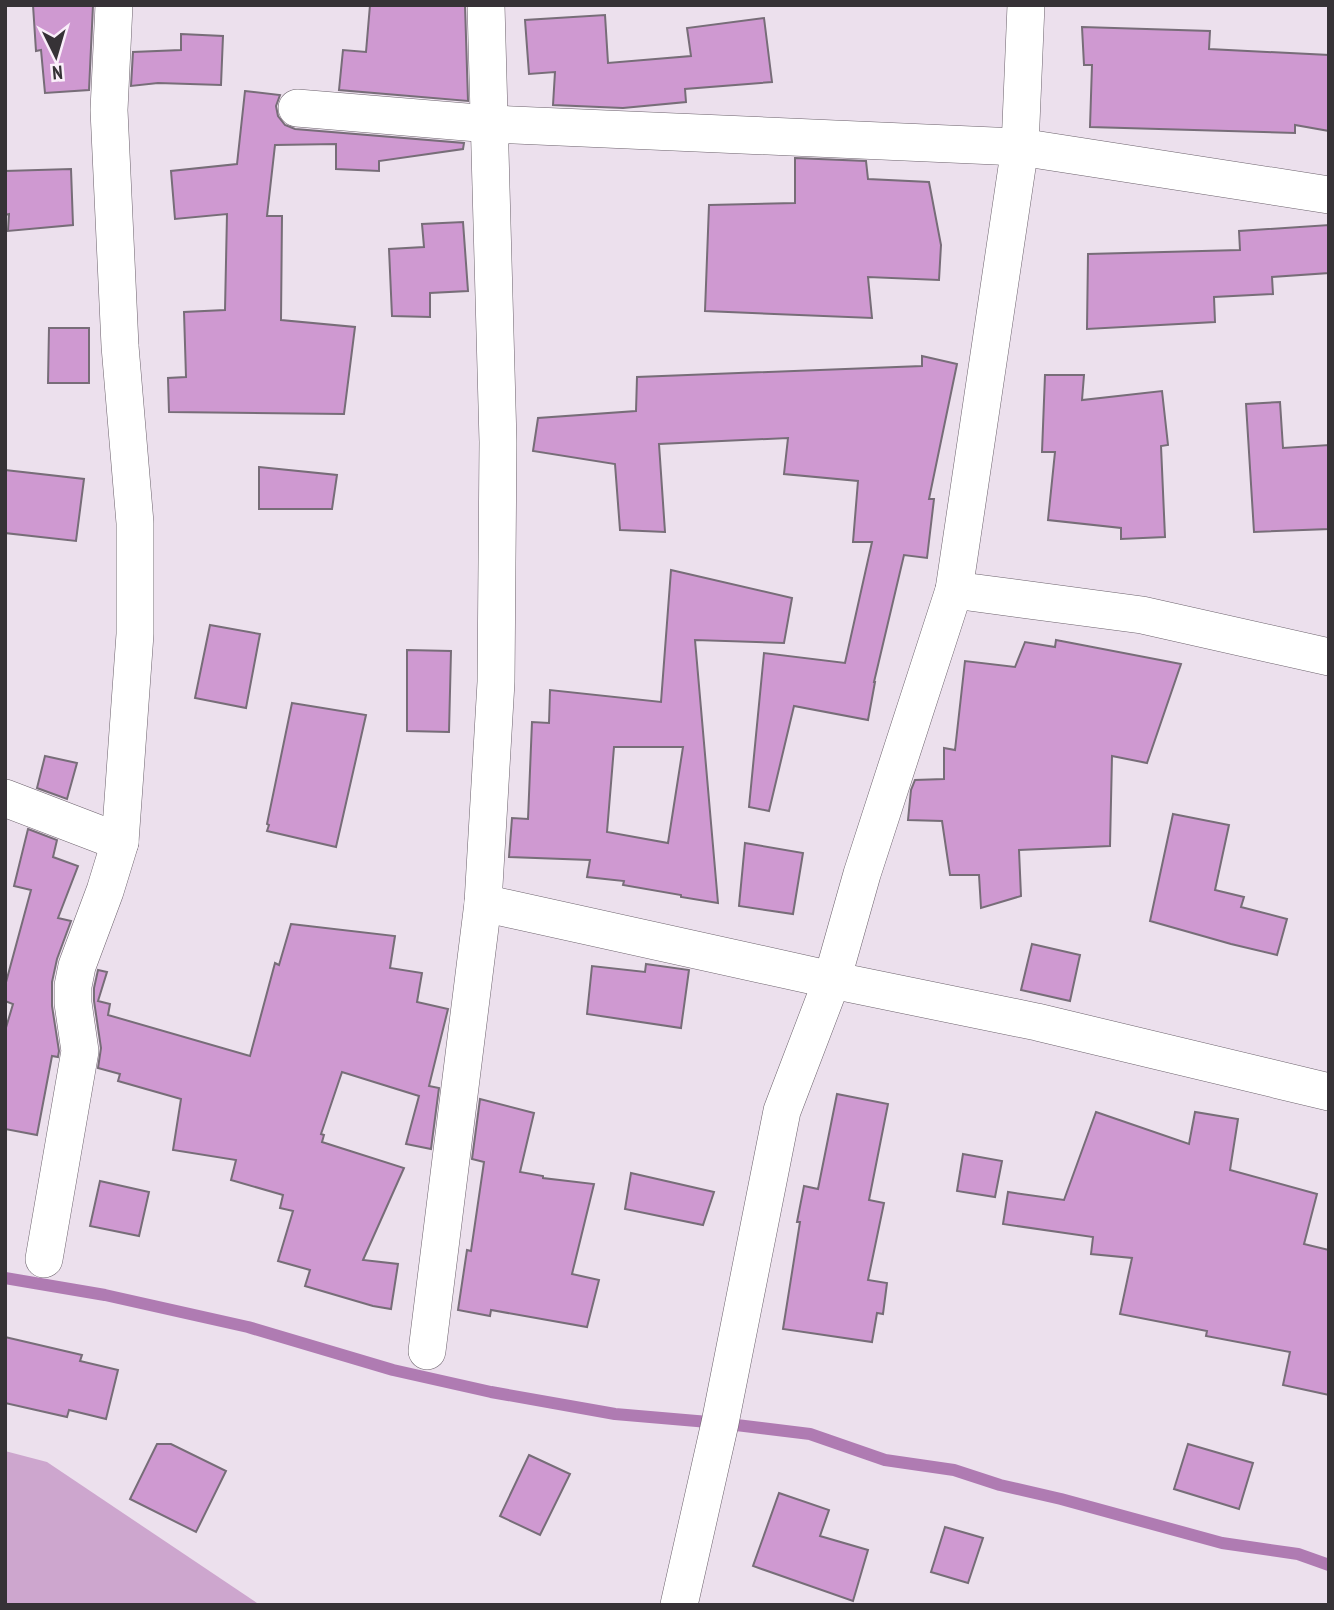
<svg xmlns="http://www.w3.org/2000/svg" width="1334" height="1610" font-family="'PT Sans Narrow',sans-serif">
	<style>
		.green { fill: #cda6ce }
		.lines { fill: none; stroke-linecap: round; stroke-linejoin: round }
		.stream { stroke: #af7bb2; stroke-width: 12 }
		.building { fill: #cf99d1; stroke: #776d78; stroke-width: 2; fill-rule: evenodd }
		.minor-casing { stroke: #6c626c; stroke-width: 38 }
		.minor { stroke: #fff; stroke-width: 37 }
	</style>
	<rect width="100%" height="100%" fill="#ece0ed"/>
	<path class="green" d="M5 1451 47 1462 260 1605H5Z"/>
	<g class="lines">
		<path class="stream" d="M5 1278 105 1295 248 1327 393 1370 491 1392 615 1414 720 1423 810 1434 885 1460 954 1470 1000 1485 1061 1499 1222 1543 1298 1554 1329 1565"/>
	</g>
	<g class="building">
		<path d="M33 5H93L89 90 45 93 41 50 36 51Z"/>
		<path d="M370 5H465L468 101 339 90 343 50 366 52Z"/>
		<path d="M605 15 608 63 691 56 687 28 764 18 772 82 685 89 686 102 623 108 553 105 555 72 529 74 525 20Z"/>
		<path d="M1082 27 1210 31 1209 49 1329 55V131L1295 125V133L1090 127 1092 65H1084Z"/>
		<path d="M181 34 223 36 221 85 158 83 131 86 133 52 181 50Z"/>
		<path d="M245 91 280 95 276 106 278 116 285 125 295 129 464 143 463 149 379 161V171L336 169V144L275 145 267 216H282L281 320 355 327 344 414 169 412 168 378 186 377 184 312 225 310 227 214 175 219 171 171 237 164Z"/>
		<path d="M795 158 866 161 868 179 929 182 941 245 939 280 868 277 872 318 705 311 709 205 795 203Z"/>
		<path d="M71 169 73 225 8 231 9 214 5 215V171Z"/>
		<path d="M463 222 468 291 430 293V317L392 316 389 249 424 247 422 224Z"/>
		<path d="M1329 225V273L1272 277 1273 294 1214 297 1215 322 1087 329 1088 254 1240 250 1239 231Z"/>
		<path d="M49 328H89V383H48Z"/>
		<path d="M922 356 957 364 929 499H934L927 558 904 555 874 682H875L868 720 794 706 769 811 749 807 764 653 845 663 872 542H853L858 481 784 474 788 438 659 444 665 532 620 530 615 464 533 451 538 418 636 411 637 377 922 366Z"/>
		<path d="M1045 375H1084L1082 400 1162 391 1168 445 1161 446 1165 537 1121 539V528L1048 520 1055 452H1042Z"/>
		<path d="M1280 402 1283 448 1329 445V529L1254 532 1246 404Z"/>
		<path d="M259 467 337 475 332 509H259Z"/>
		<path d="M5 470 84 479 76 541 5 533Z"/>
		<path d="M671 570 792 598 784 643 695 640 718 903 681 897V895L623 885 624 881 587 877 590 860 509 857 512 818 528 819 532 722 549 723 550 690 661 702ZM614 747H683L668 843 607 832Z"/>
		<path d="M210 625 260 634 246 708 195 698Z"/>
		<path d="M1056 640 1181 664 1147 763 1112 756 1110 846 1019 850 1021 896 981 908 979 875H950L942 821 908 820 911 790 915 780 944 779V748L955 750 965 661 1015 667 1025 642 1055 647Z"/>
		<path d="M407 650 451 651 449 732 407 731Z"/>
		<path d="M292 703 366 715 336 847 267 831 269 825 267 824Z"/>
		<path d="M45 756 77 763 67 799 37 788Z"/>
		<path d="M1173 814 1229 825 1215 890 1244 897 1241 907 1287 919 1277 955 1231 944 1150 921Z"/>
		<path d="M28 829 57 840 53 857 78 866 58 918 71 921 57 959 52 982V1006L59 1051 58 1057 52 1056 37 1135 5 1129V1031L13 1004 5 1001V986L31 890 14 886Z"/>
		<path d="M745 843 803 853 793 914 739 906Z"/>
		<path d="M291 924 395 936 390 968 422 973 417 1002 448 1009 429 1086 439 1088 431 1149 406 1144 419 1096 342 1072 321 1134 324 1135 322 1142 404 1168 363 1260 398 1264 391 1309 373 1306 305 1286 310 1270 278 1261 293 1211 280 1208 283 1195 231 1180 236 1160 173 1150 181 1099 118 1081 120 1074 98 1068 101 1048 94 1001V988L98 970 107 972 98 1001 110 1004 108 1015 250 1056 275 963 279 965Z"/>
		<path d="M1032 944 1080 955 1070 1001 1021 990Z"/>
		<path d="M646 964 689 970 681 1028 587 1014 592 966 645 972Z"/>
		<path d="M837 1094 888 1104 869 1200 884 1203 868 1280 887 1283 883 1314 877 1313 872 1342 783 1329 800 1222H797L804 1186 818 1189Z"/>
		<path d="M480 1099 534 1113 520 1172 543 1176V1178L594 1184 572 1274 599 1280 587 1327 491 1310 490 1316 458 1310 467 1250 471 1251 484 1162 472 1159Z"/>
		<path d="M1096 1112 1189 1144 1195 1112 1238 1119 1230 1170 1317 1194 1304 1244 1329 1250V1395L1283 1385 1290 1352 1206 1336 1207 1331 1120 1314 1132 1258 1091 1254 1093 1237 1003 1224 1008 1192 1064 1200Z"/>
		<path d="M963 1154 1002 1161 995 1197 957 1191Z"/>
		<path d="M631 1173 714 1192 703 1225 625 1209Z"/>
		<path d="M100 1181 149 1192 139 1236 90 1226Z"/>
		<path d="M5 1337 82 1355 80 1361 118 1370 106 1419 69 1410 67 1417 5 1403Z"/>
		<path d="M157 1444H171L226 1471 196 1532 130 1499Z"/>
		<path d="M1188 1444 1253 1463 1239 1509 1174 1489Z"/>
		<path d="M529 1455 570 1474 540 1535 500 1516Z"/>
		<path d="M779 1493 829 1510 820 1536 868 1550 853 1601 753 1566Z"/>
		<path d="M945 1527 983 1538 968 1583 931 1572Z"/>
	</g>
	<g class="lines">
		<g class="minor-casing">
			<g id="minor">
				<path d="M297 108 490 124 1020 147 1329 195"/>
				<path d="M954 590 1142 615 1329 657"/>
				<path d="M5 798 120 842"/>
				<path d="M483 903 832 980 1037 1022 1329 1092"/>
				<path d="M44 1259 80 1051 73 1003V986L77 966 105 891 120 842 135 634V523L120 346 109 110 114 5"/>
				<path d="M427 1351 483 903 496 682 498 442 486 5"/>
				<path d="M679 1605 720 1423 782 1111 832 980 862 874 954 590 1020 147 1026 5"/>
			</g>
		</g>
		<use href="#minor" class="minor"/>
	</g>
	<rect width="1334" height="1610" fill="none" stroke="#363236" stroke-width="14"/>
	<g transform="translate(56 56) rotate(175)" stroke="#faeefa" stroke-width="5" paint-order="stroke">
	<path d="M0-5L12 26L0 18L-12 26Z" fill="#363236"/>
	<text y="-10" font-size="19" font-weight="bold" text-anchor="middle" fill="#363236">N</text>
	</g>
</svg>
